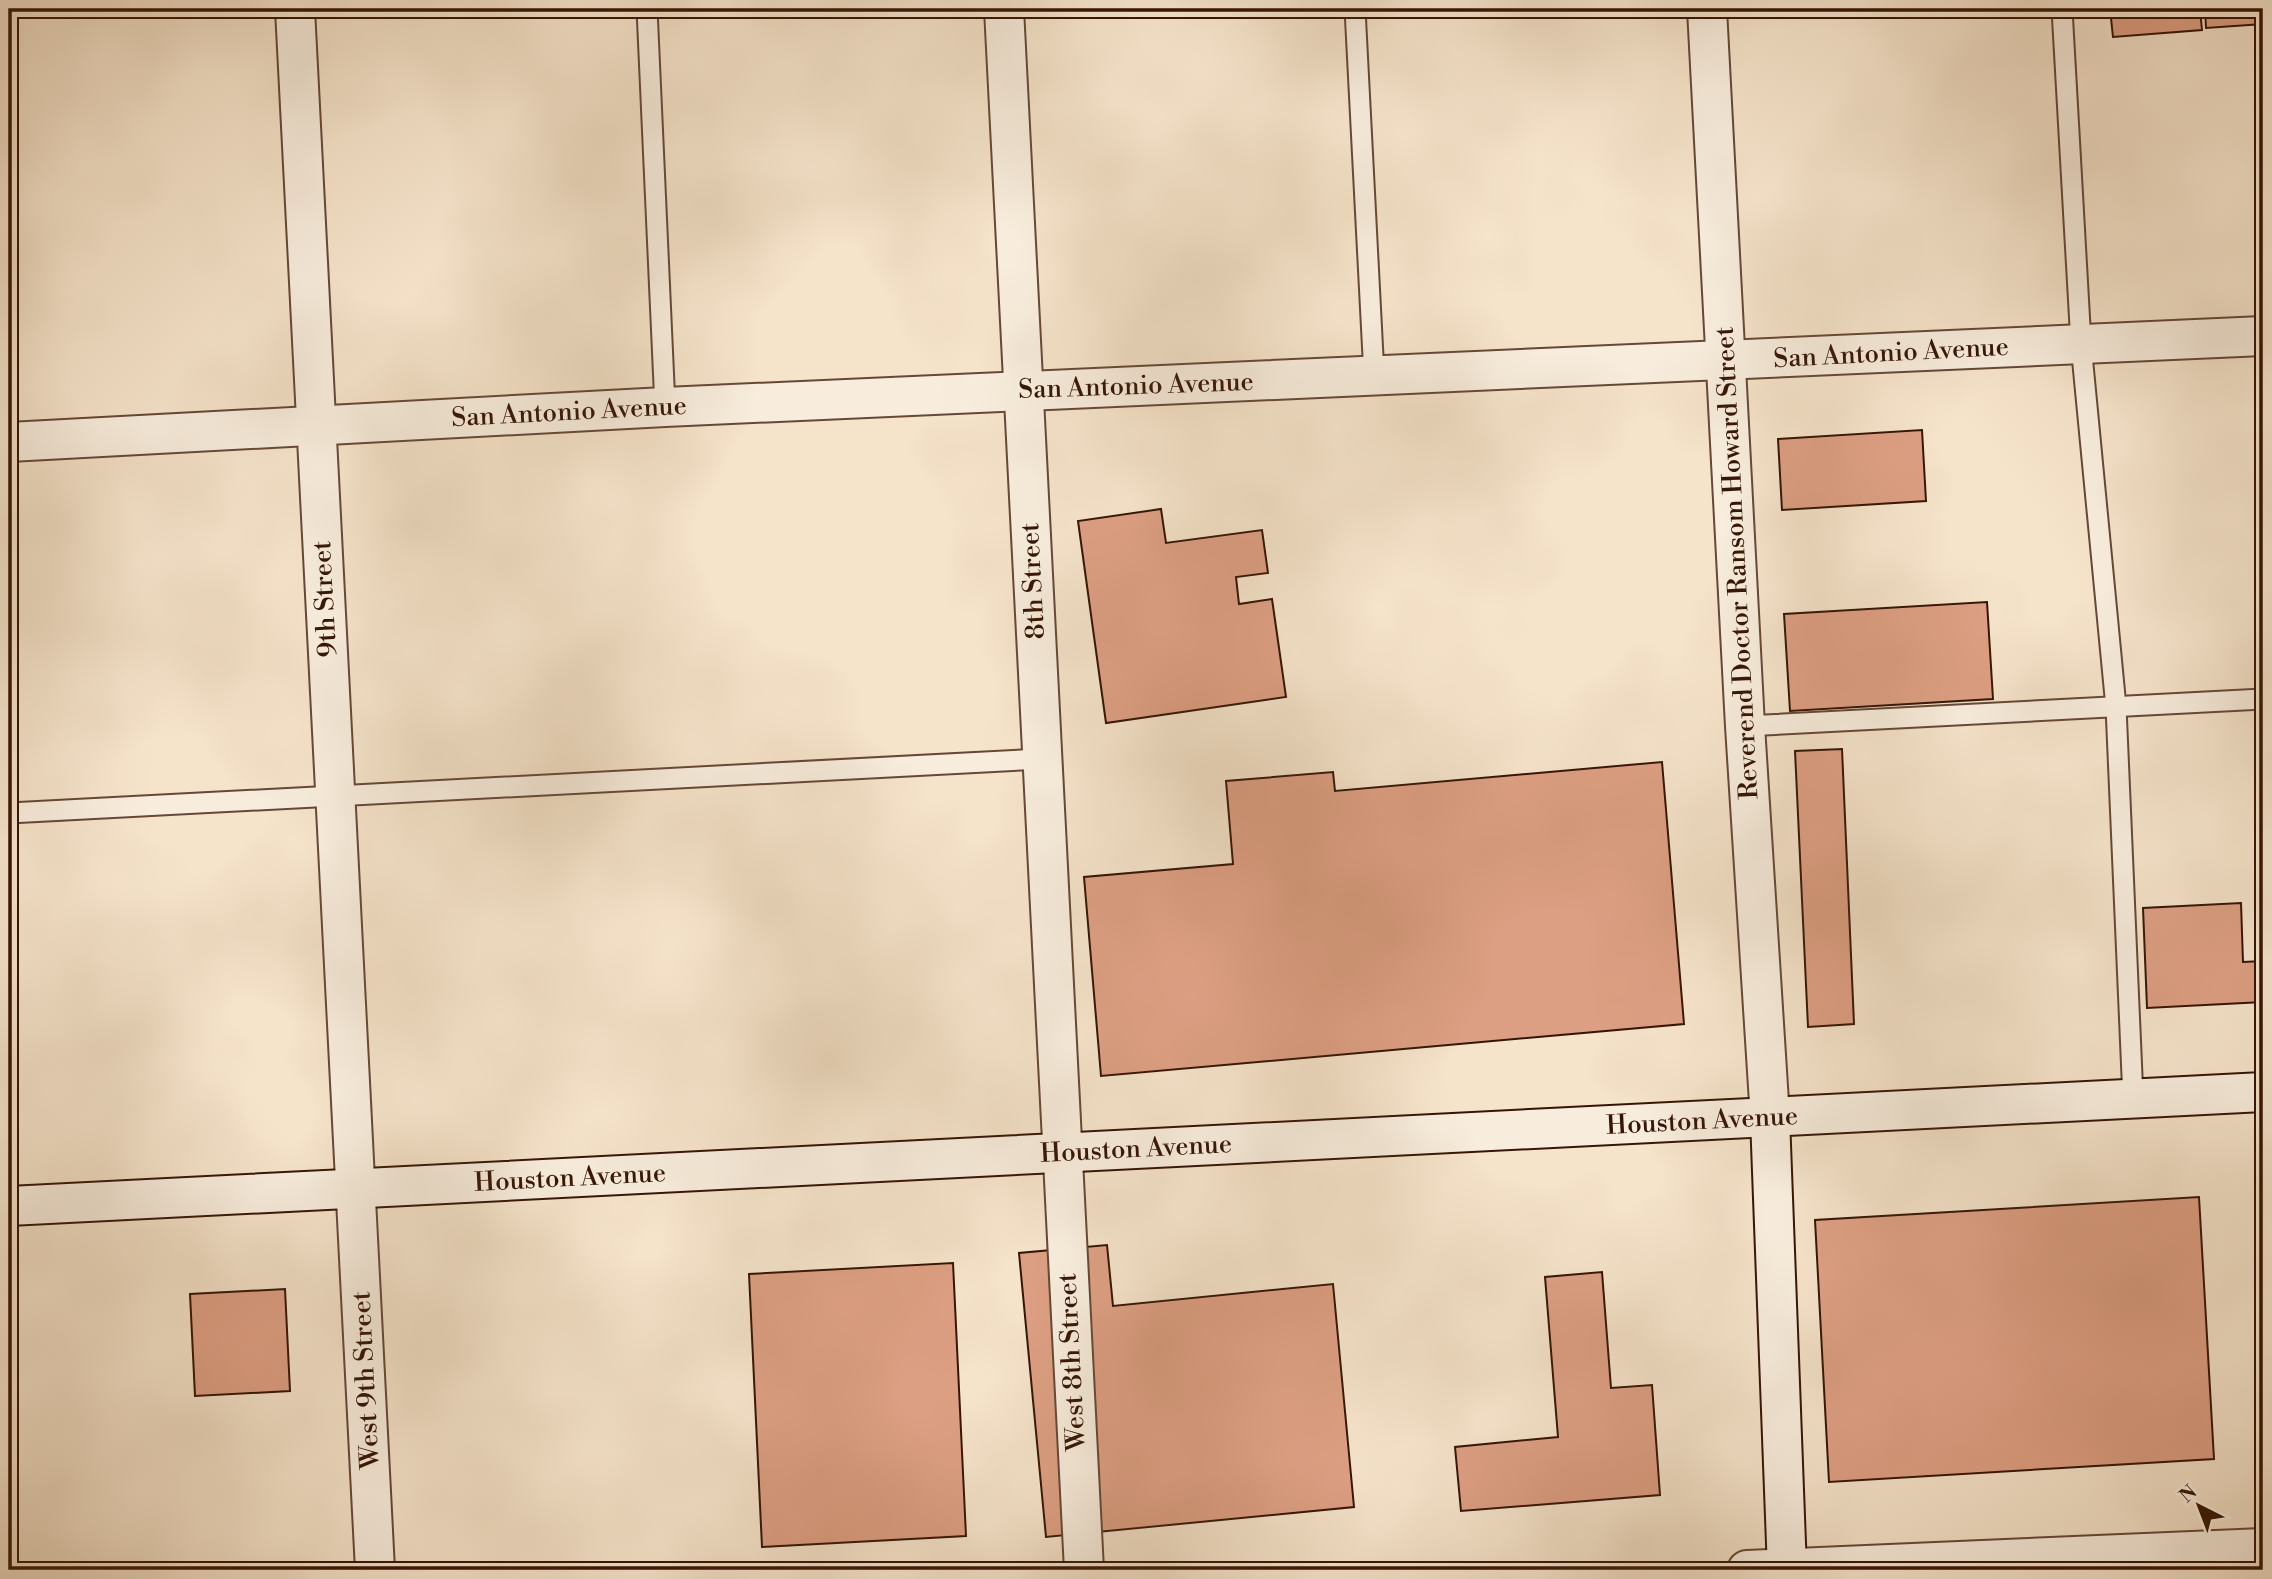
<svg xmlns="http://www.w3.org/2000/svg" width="2272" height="1579" font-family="'Libre Bodoni',serif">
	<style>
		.building { fill: #dd9f83; stroke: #351506; stroke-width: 2 }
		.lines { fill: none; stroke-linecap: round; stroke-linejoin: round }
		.service-casing { stroke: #654837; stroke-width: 23 }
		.minor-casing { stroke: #654837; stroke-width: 42 }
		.tertiary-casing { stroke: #654837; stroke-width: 42 }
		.secondary-casing { stroke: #351506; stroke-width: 42 }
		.service { stroke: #f8eddd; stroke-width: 19 }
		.minor { stroke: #f8eddd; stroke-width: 38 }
		.tertiary { stroke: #f8eddd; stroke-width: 38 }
		.secondary { stroke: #f8eddd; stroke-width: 38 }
		.labels { text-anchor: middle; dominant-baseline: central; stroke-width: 7; stroke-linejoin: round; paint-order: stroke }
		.street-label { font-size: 26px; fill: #351506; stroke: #f8eddd }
	</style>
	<rect width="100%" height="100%" fill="#f5e3ca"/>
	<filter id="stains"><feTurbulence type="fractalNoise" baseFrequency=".00286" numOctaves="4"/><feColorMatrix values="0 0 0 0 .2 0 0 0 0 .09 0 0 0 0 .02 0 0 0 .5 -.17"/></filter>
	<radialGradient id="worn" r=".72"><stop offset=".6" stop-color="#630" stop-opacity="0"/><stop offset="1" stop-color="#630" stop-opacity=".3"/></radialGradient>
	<g class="building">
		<path d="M2110 9H2200L2202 30 2113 37Z"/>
		<path d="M2205 9H2263V24L2206 28Z"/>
		<path d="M1922 430 1926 501 1782 510 1778 439Z"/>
		<path d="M1161 509 1166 543 1262 530 1268 573 1236 577 1239 604 1272 599 1286 697 1106 723 1078 521Z"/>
		<path d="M1987 602 1993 699 1790 711 1784 614Z"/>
		<path d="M1842 749 1854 1024 1808 1027 1795 751Z"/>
		<path d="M1662 762 1684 1024 1101 1076 1084 877 1233 864 1226 781 1333 772 1335 791Z"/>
		<path d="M2241 903 2243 962 2263 961V1002L2147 1008 2143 908Z"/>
		<path d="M2199 1197 2214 1459 1829 1482 1815 1220Z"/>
		<path d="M1107 1245 1113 1306 1333 1284 1354 1507 1046 1537 1019 1253Z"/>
		<path d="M953 1263 966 1536 762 1547 749 1274Z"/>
		<path d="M1602 1272 1611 1388 1652 1385 1660 1495 1461 1511 1455 1447 1558 1437 1545 1277Z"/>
		<path d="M285 1289 290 1391 195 1396 190 1294Z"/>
	</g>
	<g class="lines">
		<g class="service-casing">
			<g id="service">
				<path d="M647 9 665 407"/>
				<path d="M1355 9 1374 376"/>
				<path d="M2062 9 2081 344 2116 707 2133 1099"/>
				<path d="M1745 726 2263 699"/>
				<path d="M9 813 1042 759"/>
			</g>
		</g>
		<g class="minor-casing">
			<g id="minor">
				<path d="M295 9 375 1570"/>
				<path d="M1004 9 1084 1570"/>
				<path d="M9 442 665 407 2263 336"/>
				<path d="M1747 1570 2263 1548"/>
			</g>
		</g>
		<g class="tertiary-casing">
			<path id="tertiary" d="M1707 9 1745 726 1770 1118"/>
		</g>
		<g class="secondary-casing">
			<g id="secondary">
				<path d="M1770 1118 1787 1570"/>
				<path d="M9 1206 2263 1092"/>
			</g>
		</g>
		<use href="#service" class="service"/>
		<use href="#minor" class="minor"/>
		<use href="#tertiary" class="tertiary"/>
		<use href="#secondary" class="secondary"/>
	</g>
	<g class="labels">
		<g class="street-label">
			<text transform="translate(1891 353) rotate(-3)">San Antonio Avenue</text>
			<text transform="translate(1136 386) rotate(-2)">San Antonio Avenue</text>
			<text transform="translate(569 412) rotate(-3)">San Antonio Avenue</text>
			<text transform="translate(1737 563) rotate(-93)">Reverend Doctor Ransom Howard Street</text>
			<text transform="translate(1033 581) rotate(-93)">8th Street</text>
			<text transform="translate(325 599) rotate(-93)">9th Street</text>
			<text transform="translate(1702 1121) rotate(-3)">Houston Avenue</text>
			<text transform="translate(1136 1149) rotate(-3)">Houston Avenue</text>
			<text transform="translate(570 1178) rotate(-3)">Houston Avenue</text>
			<text transform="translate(1072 1362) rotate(-93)">West 8th Street</text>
			<text transform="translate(366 1380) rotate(-93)">West 9th Street</text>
		</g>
	</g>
	<rect width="2272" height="1579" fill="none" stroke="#f5e3ca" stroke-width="35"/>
	<rect x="10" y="10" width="2251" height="1558" fill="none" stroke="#351506" stroke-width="3.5"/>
	<rect x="18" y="18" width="2237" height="1544" fill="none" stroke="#351506" stroke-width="2"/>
	<g transform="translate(2199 1506) rotate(318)" stroke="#f8eddd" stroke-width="5" paint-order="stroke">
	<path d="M0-5L12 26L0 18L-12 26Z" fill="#351506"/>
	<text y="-10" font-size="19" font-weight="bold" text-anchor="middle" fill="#351506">N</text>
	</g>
	<rect width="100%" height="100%" filter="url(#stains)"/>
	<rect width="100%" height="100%" fill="url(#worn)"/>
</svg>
